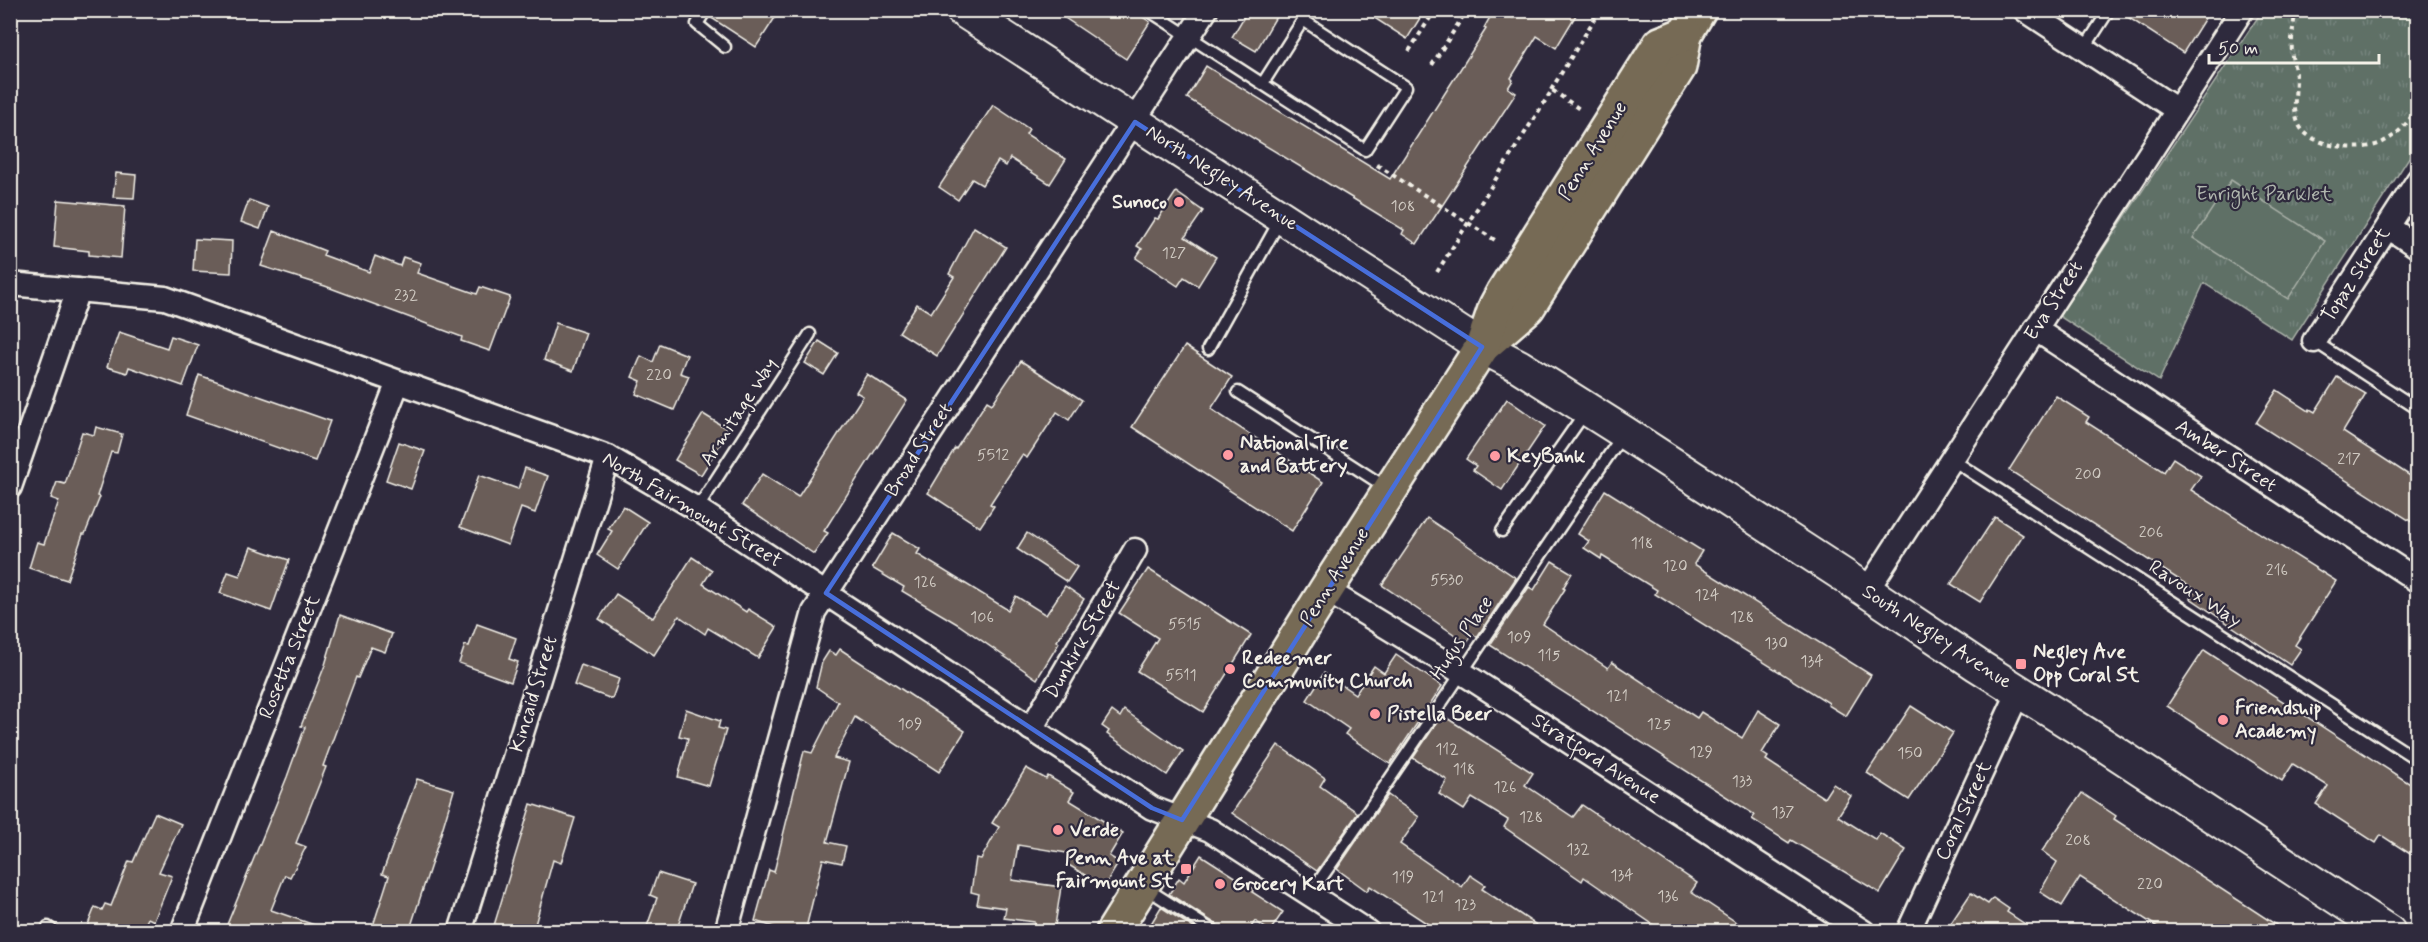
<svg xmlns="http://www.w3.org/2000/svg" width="2428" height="942" font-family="Mynerve,sans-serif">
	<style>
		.grass { fill: url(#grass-tufts); stroke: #a9b0a7; stroke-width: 1.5 }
		.pitch { fill: #5e6f66; stroke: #a9b0a7; stroke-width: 1.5 }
		.building { fill: #6a5d59; stroke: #f4f1e8; stroke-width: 1.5 }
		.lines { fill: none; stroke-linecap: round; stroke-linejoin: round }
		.service-casing { stroke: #f4f1e8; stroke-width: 15 }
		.minor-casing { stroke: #f4f1e8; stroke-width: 27 }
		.secondary-casing { stroke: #f4f1e8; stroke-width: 36 }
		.primary-casing { stroke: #f4f1e8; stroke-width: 38 }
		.path { stroke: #f4f1e8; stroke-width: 4; stroke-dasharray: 4.5 4.5; stroke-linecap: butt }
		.service { stroke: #2f2a3d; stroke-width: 10 }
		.minor { stroke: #2f2a3d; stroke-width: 22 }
		.secondary { stroke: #2f2a3d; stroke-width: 32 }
		.primary { stroke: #766a54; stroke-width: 33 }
		.marked { fill: none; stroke: #486fdb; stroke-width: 4.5; stroke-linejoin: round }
		.poi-dot { fill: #ff9aa2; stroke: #2f2a3d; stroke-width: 2 }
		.labels { text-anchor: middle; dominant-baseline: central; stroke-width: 4.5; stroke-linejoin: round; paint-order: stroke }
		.number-label { font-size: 16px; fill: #d2ccc4 }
		.street-label { font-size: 20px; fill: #f4f1e8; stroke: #2f2a3d }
		.park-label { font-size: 20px; fill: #b0b6ae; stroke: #2f2a3d }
		.poi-label { font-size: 20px; font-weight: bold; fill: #f4f1e8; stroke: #2f2a3d; text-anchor: start }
	</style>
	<defs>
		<pattern id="grass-tufts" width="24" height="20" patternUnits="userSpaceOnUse" patternTransform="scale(1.5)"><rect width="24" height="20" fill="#5e6f66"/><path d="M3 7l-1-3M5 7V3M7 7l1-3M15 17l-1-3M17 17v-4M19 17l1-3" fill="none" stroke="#76847c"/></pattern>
	</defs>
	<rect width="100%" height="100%" fill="#2f2a3d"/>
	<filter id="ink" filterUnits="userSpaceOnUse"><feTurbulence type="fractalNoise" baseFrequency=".0167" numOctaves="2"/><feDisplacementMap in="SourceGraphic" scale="12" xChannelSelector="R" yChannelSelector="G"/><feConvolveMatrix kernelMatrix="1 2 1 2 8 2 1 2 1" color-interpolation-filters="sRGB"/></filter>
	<g filter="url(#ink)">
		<path class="grass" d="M2262 11H2417V145L2292 340 2204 283 2159 381 2059 316Z"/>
		<path class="pitch" d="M2231 180 2325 241 2288 299 2193 238Z"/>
		<g class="building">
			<path d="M713 10H780L756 47 710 17Z"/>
			<path d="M1053 10H1132L1150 22 1126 59Z"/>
			<path d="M1248 10H1280L1256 51 1232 37Z"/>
			<path d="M1362 10H1425L1407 39Z"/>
			<path d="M1494 10H1501L1513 18 1518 10H1579L1556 48 1537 36 1511 78 1513 80 1508 88 1516 93 1417 244 1402 234 1404 230 1352 198 1187 98 1206 66 1390 179 1486 29 1484 28Z"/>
			<path d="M2117 10H2210L2183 53Z"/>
			<path d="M993 105 1029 129 1026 134 1066 159 1050 184 1010 158 1006 166 998 161 982 185 972 179 958 200 939 187Z"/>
			<path d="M116 173 136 175 134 198 113 197Z"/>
			<path d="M1176 192 1203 211 1185 237 1216 257 1198 286 1184 277 1178 286 1136 258 1142 249 1137 246 1155 218 1158 219Z"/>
			<path d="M58 200 125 206 121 258 89 255V251L54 247Z"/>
			<path d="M249 200 268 207 260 229 241 222Z"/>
			<path d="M974 227 1006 247 937 356 899 332 917 304 931 313 954 277 949 274Z"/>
			<path d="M274 231 325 251 323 255 369 272 375 256 400 266 403 257 421 263 417 273 477 294 480 287 510 297 490 351 461 341 462 337 325 286 261 266Z"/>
			<path d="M195 239 232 241 231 273 193 271Z"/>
			<path d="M556 323 586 333 573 371 544 360Z"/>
			<path d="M119 332 167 348 171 336 198 345 183 386 129 367 127 373 107 367Z"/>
			<path d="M819 341 838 353 824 375 805 363Z"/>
			<path d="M660 344 687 355 680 373 689 376 674 410 636 394 641 381 632 377 641 356 653 362Z"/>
			<path d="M1185 346 1232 377 1211 409 1323 482 1292 531 1132 427Z"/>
			<path d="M1021 361 1082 400 1069 420 1057 412 1027 458 1022 455 990 504 994 506 980 527 928 493 955 448 956 449 987 401 992 404Z"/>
			<path d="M867 374 907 400 824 531 828 533 814 554 742 505 762 474 798 497 863 396 856 392Z"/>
			<path d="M199 375 330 421 315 461 186 415Z"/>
			<path d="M2337 377 2366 394 2343 432 2418 481V526L2256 423 2277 390 2309 411 2310 409 2315 412Z"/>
			<path d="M2056 396 2089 417 2086 422 2164 472 2173 458 2201 476 2191 490 2336 581 2295 645 2301 649 2290 665 2190 598 2195 590 2009 470Z"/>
			<path d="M1507 399 1545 426 1502 490 1473 470 1476 466 1466 459Z"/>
			<path d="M703 414 729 430 701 475 675 460Z"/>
			<path d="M96 427 122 434 117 453 111 452 97 496 100 497 85 534H83L67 580 29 568 37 542 44 544 59 501 51 498 57 482 65 484 82 432 94 435Z"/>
			<path d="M399 442 425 451 411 489 386 480Z"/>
			<path d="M525 468 548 476 535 513 521 508 508 545 460 527 479 475 518 489Z"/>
			<path d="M1605 490 1702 551 1694 564 1871 675 1846 716 1828 705 1829 703 1655 594 1657 590 1602 556 1601 559 1584 548 1589 541 1578 534Z"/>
			<path d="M623 506 648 522 618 569 597 555 612 531 608 529Z"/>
			<path d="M1995 517 2023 535 1980 602 1951 584Z"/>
			<path d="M1427 518 1516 578 1477 637 1473 634 1467 643 1382 585Z"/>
			<path d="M893 533 920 549 917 554 1008 610 1016 596 1046 615 1065 586 1084 599 1057 641 1059 643 1037 679 959 625 902 591 904 587 872 568Z"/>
			<path d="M1027 533 1077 567 1067 582 1017 549Z"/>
			<path d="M251 547 289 560 271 611 220 593 228 572 240 576Z"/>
			<path d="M692 557 712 570 703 584 746 612 748 609 777 627 758 658 708 628 705 634 679 616 654 655 599 619 616 594 653 618Z"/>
			<path d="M1552 561 1572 573 1563 588 1565 589 1543 624 1608 668 1612 662 1697 718 1701 712 1742 738 1758 710 1780 724 1762 753 1768 757 1766 760 1824 798 1833 784 1851 796 1838 816 1876 840 1880 833 1906 850 1880 893 1791 840 1789 843 1752 819 1755 815 1490 645 1529 587 1534 590Z"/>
			<path d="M1148 569 1251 635 1203 712 1137 671 1158 638 1119 613Z"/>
			<path d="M340 615 392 634 385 652 371 647 358 678 356 677 323 766 326 767 296 843 306 847 290 877 285 875 271 910 326 929 325 932H224L287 777 305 727 301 726 325 665Z"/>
			<path d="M477 624 516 638 509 659 518 662 511 682 459 663 465 645 469 646Z"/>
			<path d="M840 649 965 731 939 772 855 717 834 758 849 762 827 842 846 846 842 863 823 859 805 932H789L755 921 769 870 774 872 804 751 812 753 838 702 816 687 822 662 829 651 836 655Z"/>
			<path d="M2204 650 2418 789V859L2381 835 2376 843 2316 804 2328 786 2293 764 2282 781 2167 706Z"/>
			<path d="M1396 655 1442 686 1390 764 1345 734 1349 729 1307 700 1324 673 1355 694 1374 666 1384 673Z"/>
			<path d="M581 665 619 679 612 699 574 685Z"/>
			<path d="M1911 706 1953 733 1909 800 1867 773Z"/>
			<path d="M686 709 720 721 718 728 726 730 709 786 678 777 688 738 679 736Z"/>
			<path d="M1124 710 1183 751 1167 775 1107 734 1109 731 1102 726 1112 711 1120 717Z"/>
			<path d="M1442 715 1533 773 1525 785 1573 817 1582 805 1697 883 1691 892 1751 932H1664L1584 877 1582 881 1504 827 1508 820 1472 798 1464 810 1439 794 1447 780 1413 758Z"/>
			<path d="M1278 745 1325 778 1320 786 1358 813 1317 871 1232 813Z"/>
			<path d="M1026 768 1046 779 1048 776 1074 792 1069 800 1123 833 1109 856 1119 862 1104 887 1067 864 1073 854 1018 845 1012 880 1061 887 1054 932 1033 929 1034 922 1004 918 1006 908 977 904 979 894 971 892 976 858 981 859 999 827 992 823Z"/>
			<path d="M417 779 454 790 439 840 409 932H371L389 876 382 874Z"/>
			<path d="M2082 793 2116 816 2114 819 2287 932H2165L2080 877 2062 906 2040 892 2057 862 2042 851Z"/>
			<path d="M1388 795 1419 817 1400 844 1462 887 1470 875 1485 885 1482 889 1547 932H1440L1370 886 1367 891 1337 869Z"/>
			<path d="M531 804 575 818 561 863 553 860 533 932H492Z"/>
			<path d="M155 813 181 824 159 872 172 876 154 921 148 918 142 932H85L95 907 102 910 105 904 111 906 129 861 133 862Z"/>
			<path d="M1201 855 1254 889 1252 892 1283 912 1270 931 1255 921 1248 932H1222L1219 926 1169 894 1179 878 1184 882Z"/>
			<path d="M658 873 692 884 676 932H645L657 898 650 895Z"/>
			<path d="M1971 893 1988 904 1993 898 2009 909 2007 912 2037 932H1945Z"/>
			<path d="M1161 907 1200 932H1146Z"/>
		</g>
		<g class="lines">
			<g class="service-casing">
				<g id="service">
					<path d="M706 10 697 24 725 47"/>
					<path d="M1148 10 1365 150 1406 87 1303 20 1263 83"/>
					<path d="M2084 49 2109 10"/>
					<path d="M2314 341 2418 409"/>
					<path d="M1208 349 1280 220"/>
					<path d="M1238 392 1387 488"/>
					<path d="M1951 459 2418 760"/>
					<path d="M697 509 810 334"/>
					<path d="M1502 531 1586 411"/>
					<path d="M1144 887 1215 932"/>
					<path d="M1310 894C1417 743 1517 588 1622 436"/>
					<path d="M48 927 55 932"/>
				</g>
			</g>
			<g class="minor-casing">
				<g id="minor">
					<path d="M2025 10 2177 110"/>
					<path d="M2388 227 2418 247"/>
					<path d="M10 284 165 298 608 457 697 509 1152 808 1210 830 1368 932"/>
					<path d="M2035 329 2418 581"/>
					<path d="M2314 341 2418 180"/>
					<path d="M10 487 78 290"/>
					<path d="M1326 590 1461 672 1864 932"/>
					<path d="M1866 592 2242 10"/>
					<path d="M1031 729 1135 550"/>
					<path d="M182 932 398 382"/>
					<path d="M460 932 608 457"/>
					<path d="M726 932 814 612 1206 10"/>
					<path d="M1908 932 2019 691"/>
				</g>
			</g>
			<g class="secondary-casing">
				<path id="secondary" d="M962 10 1482 347 1519 366 1625 433 1846 577 1977 665 2095 739 2389 932"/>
			</g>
			<g class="primary-casing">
				<g id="primary">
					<path d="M1484 345 1528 307 1679 67 1685 34 1699 10"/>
					<path d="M1113 932 1326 590 1482 347 1496 306 1503 293 1660 44 1685 34"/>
				</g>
			</g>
			<g class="path">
				<path d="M1448 10 1462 19"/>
				<path d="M2296 10C2293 26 2291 40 2292 56 2293 64 2296 71 2296 79 2296 94 2292 110 2299 125 2310 148 2363 153 2383 142 2399 134 2409 122 2418 106"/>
				<path d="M1409 51 1435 10"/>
				<path d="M1432 65 1467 10"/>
				<path d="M1551 90 1600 10"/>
				<path d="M1377 165 1498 242"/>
				<path d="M1437 272 1552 90 1581 110"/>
			</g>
			<use href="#service" class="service"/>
			<use href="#minor" class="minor"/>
			<use href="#secondary" class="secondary"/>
			<use href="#primary" class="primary"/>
		</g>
	</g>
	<path class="marked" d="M1135 122 1482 347 1182 820 1152 808 826 593Z"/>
	<g class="poi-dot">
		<circle cx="1179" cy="202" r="6"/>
		<circle cx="1228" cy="455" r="6"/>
		<circle cx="1495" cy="456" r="6"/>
		<rect x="2015" y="658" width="12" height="12" rx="3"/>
		<circle cx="1230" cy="669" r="6"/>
		<circle cx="1375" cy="714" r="6"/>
		<circle cx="2223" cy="720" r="6"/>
		<circle cx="1058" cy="830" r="6"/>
		<rect x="1180" y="863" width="12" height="12" rx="3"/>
		<circle cx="1220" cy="884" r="6"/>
	</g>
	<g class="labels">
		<g class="number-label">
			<text x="1403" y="206">108</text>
			<text x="1174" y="253">127</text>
			<text x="406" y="295">232</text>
			<text x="659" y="375">220</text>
			<text x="993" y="455">5512</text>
			<text x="2349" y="459">217</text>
			<text x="2088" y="474">200</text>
			<text x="2151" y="532">206</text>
			<text x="1642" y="543">118</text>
			<text x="1675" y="566">120</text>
			<text x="2277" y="570">216</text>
			<text x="1447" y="580">5530</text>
			<text x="925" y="582">126</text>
			<text x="1707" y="595">124</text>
			<text x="982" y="617">106</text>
			<text x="1742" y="617">128</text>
			<text x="1185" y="624">5515</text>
			<text x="1519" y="637">109</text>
			<text x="1776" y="643">130</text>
			<text x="1549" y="655">115</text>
			<text x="1812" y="661">134</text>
			<text x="1181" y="675">5511</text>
			<text x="1617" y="696">121</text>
			<text x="910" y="724">109</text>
			<text x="1659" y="724">125</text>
			<text x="1447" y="749">112</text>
			<text x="1701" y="752">129</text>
			<text x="1910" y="753">150</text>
			<text x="1464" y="769">118</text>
			<text x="1742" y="781">133</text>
			<text x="1505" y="787">126</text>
			<text x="1783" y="812">137</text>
			<text x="1531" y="817">128</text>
			<text x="2078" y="840">208</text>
			<text x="1578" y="849">132</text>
			<text x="1622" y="875">134</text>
			<text x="1403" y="877">119</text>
			<text x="2150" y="884">220</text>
			<text x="1668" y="896">136</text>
			<text x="1433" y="897">121</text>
			<text x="1465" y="905">123</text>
		</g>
		<g class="street-label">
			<text transform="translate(1593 151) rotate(-58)">Penn Avenue</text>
			<text transform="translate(1222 178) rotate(33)">North Negley Avenue</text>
			<text transform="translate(2356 275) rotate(-57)">Topaz Street</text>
			<text transform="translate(2054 301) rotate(-57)">Eva Street</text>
			<text transform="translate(739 412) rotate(-57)">Armitage Way</text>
			<text transform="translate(919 450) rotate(-57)">Broad Street</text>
			<text transform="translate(2226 456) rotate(33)">Amber Street</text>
			<text transform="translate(692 510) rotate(31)">North Fairmount Street</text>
			<text transform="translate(1335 577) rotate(-58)">Penn Avenue</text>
			<text transform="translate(2195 594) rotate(33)">Ravoux Way</text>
			<text transform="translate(1937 637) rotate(33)">South Negley Avenue</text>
			<text transform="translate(1462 638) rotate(-56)">Hugus Place</text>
			<text transform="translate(1083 640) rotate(-60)">Dunkirk Street</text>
			<text transform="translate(290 657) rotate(-68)">Rosetta Street</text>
			<text transform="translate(534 694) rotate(-73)">Kincaid Street</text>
			<text transform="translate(1596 759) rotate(33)">Stratford Avenue</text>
			<text transform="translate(1964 811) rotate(-65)">Coral Street</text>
		</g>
		<g class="park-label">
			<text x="2264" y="194">Enright Parklet</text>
		</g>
		<g class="poi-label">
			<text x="1167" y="202" text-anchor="end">Sunoco</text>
			<text x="1240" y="443">National Tire<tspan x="1240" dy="23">and Battery</tspan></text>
			<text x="1507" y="456">KeyBank</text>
			<text x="2033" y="652">Negley Ave<tspan x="2033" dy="23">Opp Coral St</tspan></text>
			<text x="1242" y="658">Redeemer<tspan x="1242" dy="23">Community Church</tspan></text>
			<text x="2235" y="708">Friendship<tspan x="2235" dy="23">Academy</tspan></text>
			<text x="1387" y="714">Pistella Beer</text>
			<text x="1070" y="830">Verde</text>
			<text x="1174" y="858" text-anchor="end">Penn Ave at<tspan x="1174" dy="23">Fairmount St</tspan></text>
			<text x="1232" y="884">Grocery Kart</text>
		</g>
	</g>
	<rect width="2428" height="942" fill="none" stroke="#2f2a3d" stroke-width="36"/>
	<rect x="18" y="18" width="2392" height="906" fill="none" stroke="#f4f1e8" stroke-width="2" filter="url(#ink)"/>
	<path d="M2209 54v9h170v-9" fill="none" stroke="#f4f1e8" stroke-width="3"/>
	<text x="2218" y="54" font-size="18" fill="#f4f1e8" stroke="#2f2a3d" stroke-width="4.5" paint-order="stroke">50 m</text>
</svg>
